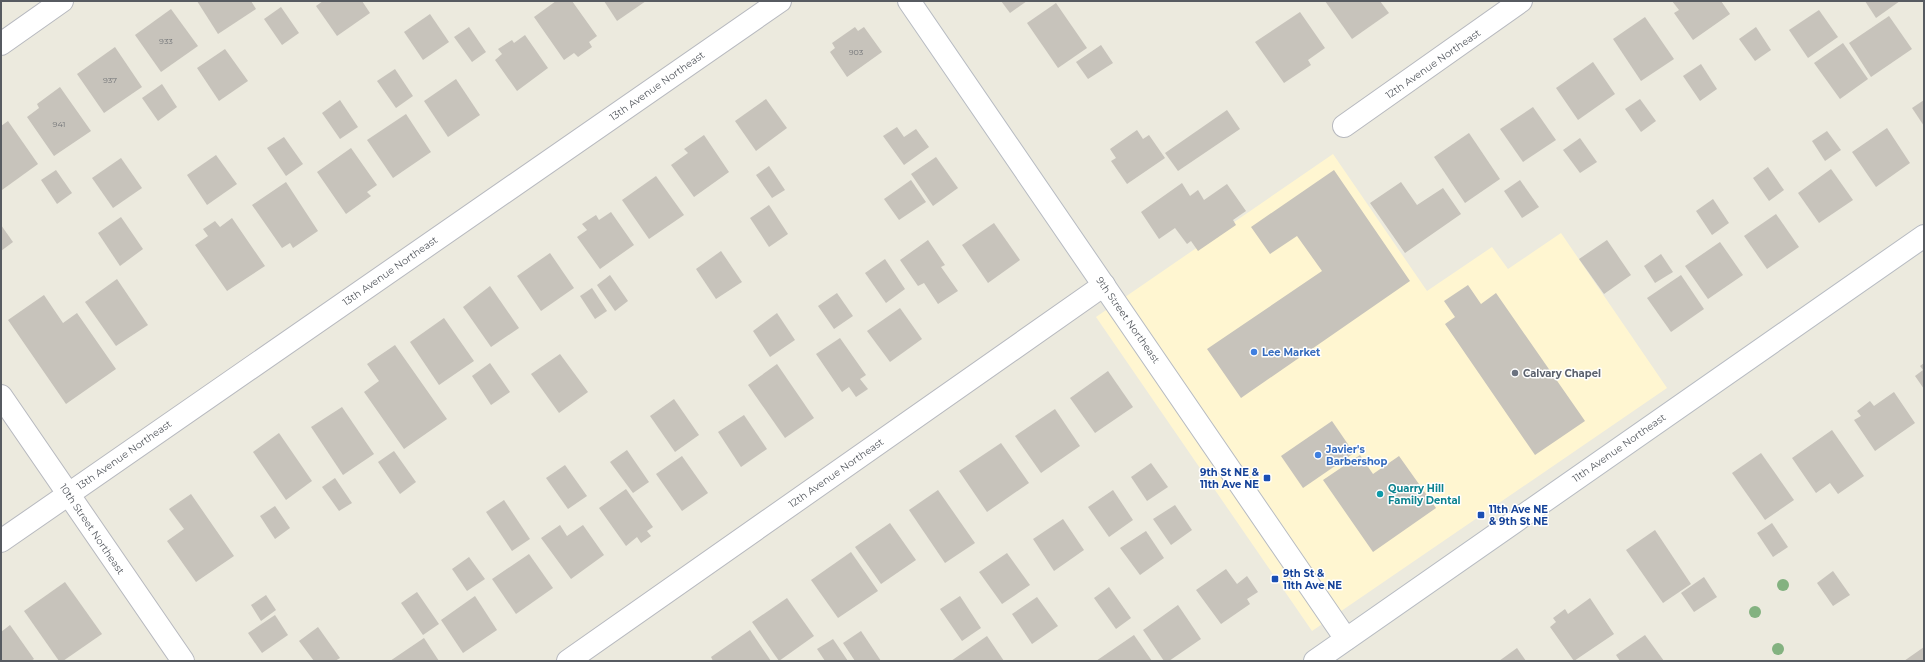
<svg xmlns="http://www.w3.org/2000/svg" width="1925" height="662" font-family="Montserrat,sans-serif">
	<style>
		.commercial { fill: #fff6d1 }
		.building { fill: #c7c3bb }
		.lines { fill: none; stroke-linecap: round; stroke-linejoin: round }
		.street-casing { stroke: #b7b9bf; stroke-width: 24 }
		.secondary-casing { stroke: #b7bbc2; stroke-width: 24 }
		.street { stroke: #fff; stroke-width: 22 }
		.secondary { stroke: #fff; stroke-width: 22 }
		.tree { fill: #83b280 }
		.shop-dot { fill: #3f7fe0; stroke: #fff; stroke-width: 1.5 }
		.worship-dot { fill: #6b7280; stroke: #fff; stroke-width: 1.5 }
		.transit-dot { fill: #1a4fb4; stroke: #fff; stroke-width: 1.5 }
		.culture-dot { fill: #0f9aa8; stroke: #fff; stroke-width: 1.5 }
		.labels { text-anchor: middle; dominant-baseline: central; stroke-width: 3; stroke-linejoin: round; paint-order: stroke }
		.number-label { font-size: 8px; fill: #737578 }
		.street-label { font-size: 10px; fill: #575b61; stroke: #fff }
		.shop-label { font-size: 10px; font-weight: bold; fill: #366cbe; stroke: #fff; text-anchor: start }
		.worship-label { font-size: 10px; font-weight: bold; fill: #5b616d; stroke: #fff; text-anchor: start }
		.transit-label { font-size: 10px; font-weight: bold; fill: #164399; stroke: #fff; text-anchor: start }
		.culture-label { font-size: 10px; font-weight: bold; fill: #0d838f; stroke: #fff; text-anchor: start }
	</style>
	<rect width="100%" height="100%" fill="#eceade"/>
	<path class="commercial" d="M1333 154 1427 291 1492 247 1508 269 1561 233 1667 388 1312 631 1096 317Z"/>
	<g class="building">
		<path d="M197 1H251L256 9 218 34Z"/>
		<path d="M323 1H362L370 13 337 36 316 6Z"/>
		<path d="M556 1H572L597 36 589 42 592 47 578 57 574 53 564 60 534 17Z"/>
		<path d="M604 1H646L617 21Z"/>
		<path d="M1001 1H1027L1010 13Z"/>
		<path d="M1325 1H1380L1389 13 1352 39Z"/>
		<path d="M1672 1H1721L1730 14 1693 40 1674 13 1679 10Z"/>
		<path d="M1865 1H1900L1876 18Z"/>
		<path d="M1056 3 1087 48 1058 68 1027 23Z"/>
		<path d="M281 7 299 33 282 45 264 19Z"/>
		<path d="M171 9 198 46 161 72 135 35Z"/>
		<path d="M1819 10 1838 37 1808 58 1789 30Z"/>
		<path d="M1300 12 1325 48 1308 60 1311 65 1284 83 1255 42Z"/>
		<path d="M430 14 449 42 423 60 404 32Z"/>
		<path d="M1889 16 1912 49 1871 77 1849 43Z"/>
		<path d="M1645 17 1674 59 1641 81 1613 39Z"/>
		<path d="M469 27 486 52 472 62 454 37Z"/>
		<path d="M855 27 858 31 864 27 882 52 847 77 830 52 835 48 832 43Z"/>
		<path d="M1756 27 1771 50 1755 61 1739 39Z"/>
		<path d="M525 35 548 68 517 91 495 60 502 54 498 49 512 40 514 43Z"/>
		<path d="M1843 43 1868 79 1840 99 1814 63Z"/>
		<path d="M1101 45 1113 63 1088 79 1076 62Z"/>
		<path d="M115 47 142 87 104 113 77 74Z"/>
		<path d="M225 49 248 81 219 101 197 68Z"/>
		<path d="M1593 62 1615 94 1578 120 1556 88Z"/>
		<path d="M1701 64 1717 89 1700 101 1683 76Z"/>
		<path d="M395 69 413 96 396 108 377 81Z"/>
		<path d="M456 79 480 115 448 137 424 101Z"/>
		<path d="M162 84 177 107 158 121 142 98Z"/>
		<path d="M60 87 91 131 54 156 27 117 39 108 37 104Z"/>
		<path d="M766 99 787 128 756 151 735 121Z"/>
		<path d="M1640 99 1656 121 1641 132 1625 109Z"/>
		<path d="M340 100 358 127 340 139 322 113Z"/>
		<path d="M1924 100V126L1912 108Z"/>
		<path d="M1533 107 1556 140 1523 162 1500 129Z"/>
		<path d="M1227 110 1240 129 1178 171 1165 153Z"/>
		<path d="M406 114 431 152 393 178 367 140Z"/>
		<path d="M8 121 38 164 2 190 1 126Z"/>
		<path d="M897 127 904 137 916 129 929 147 904 165 883 136Z"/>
		<path d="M1887 128 1910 163 1876 187 1852 152Z"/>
		<path d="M1137 130 1143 139 1149 135 1165 158 1127 184 1111 161 1116 158 1110 149Z"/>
		<path d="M1827 131 1841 150 1825 161 1812 141Z"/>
		<path d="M1469 133 1500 179 1465 203 1434 157Z"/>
		<path d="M704 135 729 172 694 197 671 165 688 153 684 149Z"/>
		<path d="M284 137 303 164 286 176 267 148Z"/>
		<path d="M1580 138 1597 162 1580 173 1563 150Z"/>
		<path d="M351 148 377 185 367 192 371 196 346 214 317 172Z"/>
		<path d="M216 155 237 184 207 205 187 175Z"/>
		<path d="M936 157 958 188 933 206 911 174Z"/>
		<path d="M121 158 142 188 113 208 92 178Z"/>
		<path d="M769 166 785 190 772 198 756 175Z"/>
		<path d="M1768 167 1784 190 1769 201 1753 178Z"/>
		<path d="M1831 169 1853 200 1819 223 1798 193Z"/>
		<path d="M56 170 72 193 57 204 41 180Z"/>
		<path d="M1334 170 1410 281 1241 398 1207 349 1322 271 1297 236 1270 254 1251 227Z"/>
		<path d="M656 176 684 215 649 239 622 200Z"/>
		<path d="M911 180 926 202 899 220 884 199Z"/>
		<path d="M1520 180 1539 207 1522 218 1504 191Z"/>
		<path d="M286 182 318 231 293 248 290 243 282 248 252 205Z"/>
		<path d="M1401 182 1417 205 1443 188 1461 214 1405 253 1370 203Z"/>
		<path d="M1182 183 1190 196 1198 190 1204 200 1227 184 1246 211 1233 220 1236 225 1198 251 1191 241 1187 244 1175 228 1159 239 1141 212Z"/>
		<path d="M1713 199 1729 223 1712 235 1696 211Z"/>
		<path d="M769 205 788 234 769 247 750 218Z"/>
		<path d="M611 212 634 245 600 269 577 237 587 230 582 224 596 215 599 220Z"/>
		<path d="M1776 214 1799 247 1767 269 1744 236Z"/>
		<path d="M121 217 143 249 120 266 98 233Z"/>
		<path d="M232 218 265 266 227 291 195 245 208 236 203 229 215 221 220 227Z"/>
		<path d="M994 223 1020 260 988 283 962 245Z"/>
		<path d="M1 225 13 242 1 251Z"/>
		<path d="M928 240 945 265 941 267 958 291 938 304 924 283 918 286 900 260Z"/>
		<path d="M1607 240 1631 275 1604 294 1579 259Z"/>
		<path d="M1720 242 1743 275 1708 299 1685 266Z"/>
		<path d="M721 251 742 282 716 299 696 269Z"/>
		<path d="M550 253 574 288 541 311 517 276Z"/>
		<path d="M1661 254 1673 272 1655 283 1644 266Z"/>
		<path d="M885 259 905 289 886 303 865 273Z"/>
		<path d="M610 275 628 301 615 311 597 285Z"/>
		<path d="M1681 275 1704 309 1671 332 1647 298Z"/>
		<path d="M117 279 148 325 116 346 85 302Z"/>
		<path d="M1468 285 1481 304 1496 293 1585 421 1535 455 1445 324 1455 317 1444 301Z"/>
		<path d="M490 286 519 328 491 347 463 307Z"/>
		<path d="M592 288 607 311 595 319 580 296Z"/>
		<path d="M837 293 853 316 834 329 818 306Z"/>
		<path d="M44 295 63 323 77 313 116 369 66 404 8 320Z"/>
		<path d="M900 308 922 339 890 362 867 331Z"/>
		<path d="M777 313 795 340 770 357 753 331Z"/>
		<path d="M444 318 474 361 439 385 410 342Z"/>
		<path d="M840 338 866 375 860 379 868 389 856 397 849 387 842 392 816 354Z"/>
		<path d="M395 345 447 419 404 449 364 392 379 381 367 364Z"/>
		<path d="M560 354 588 392 559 413 531 374Z"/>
		<path d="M490 363 510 392 491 405 472 376Z"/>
		<path d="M1924 363V389L1915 376 1923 370 1920 366Z"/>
		<path d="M777 364 814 418 785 438 748 385Z"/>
		<path d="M1108 371 1133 407 1095 433 1070 398Z"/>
		<path d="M1894 392 1915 423 1875 451 1854 420 1861 416 1857 411 1870 401 1874 406Z"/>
		<path d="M674 399 699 435 675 452 650 416Z"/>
		<path d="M342 407 374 454 343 475 311 427Z"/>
		<path d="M1055 409 1080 446 1041 473 1015 436Z"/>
		<path d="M744 415 767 449 741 467 718 432Z"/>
		<path d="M1332 421 1354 453 1303 488 1281 456Z"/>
		<path d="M1832 430 1864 476 1838 494 1830 483 1816 493 1792 458Z"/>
		<path d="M279 433 312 481 286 500 253 452Z"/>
		<path d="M1001 443 1029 483 987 512 959 471Z"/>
		<path d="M627 450 649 482 633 493 610 462Z"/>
		<path d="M394 451 416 482 400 494 378 462Z"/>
		<path d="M1761 453 1794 500 1765 520 1732 473Z"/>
		<path d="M1360 455 1373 474 1399 456 1436 508 1373 552 1323 480Z"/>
		<path d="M682 456 708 493 682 511 656 474Z"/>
		<path d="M1151 463 1168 487 1147 501 1131 477Z"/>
		<path d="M565 465 587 496 568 509 546 478Z"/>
		<path d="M335 478 352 503 339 511 322 487Z"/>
		<path d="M626 489 653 527 647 531 651 536 641 543 637 537 626 546 599 508Z"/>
		<path d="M938 490 975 543 945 563 909 510Z"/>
		<path d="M1113 490 1133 520 1109 537 1088 507Z"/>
		<path d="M191 494 234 556 196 582 167 541 184 529 169 509Z"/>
		<path d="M504 500 530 539 512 551 486 512Z"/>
		<path d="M1175 505 1192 530 1171 545 1153 519Z"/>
		<path d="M275 506 290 528 275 539 260 516Z"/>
		<path d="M1063 519 1084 550 1054 571 1033 539Z"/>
		<path d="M890 523 916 560 881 584 855 547Z"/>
		<path d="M1772 523 1788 547 1773 557 1757 533Z"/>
		<path d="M560 525 567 536 583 525 604 555 571 579 541 538Z"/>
		<path d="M1655 530 1691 584 1663 603 1626 550Z"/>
		<path d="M1146 531 1164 558 1140 575 1120 548Z"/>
		<path d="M851 552 878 591 838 618 811 580Z"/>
		<path d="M1007 553 1030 585 1002 604 979 572Z"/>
		<path d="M529 554 553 588 516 614 492 579Z"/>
		<path d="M469 557 485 579 467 591 452 569Z"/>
		<path d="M1226 569 1237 584 1247 576 1258 592 1247 599 1250 604 1221 624 1196 590Z"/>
		<path d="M1833 571 1850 595 1833 606 1817 583Z"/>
		<path d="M1704 577 1717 597 1694 612 1681 593Z"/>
		<path d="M65 582 102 634 63 661H59L24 611Z"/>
		<path d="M1109 587 1131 618 1116 629 1094 598Z"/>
		<path d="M417 592 439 624 423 635 401 603Z"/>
		<path d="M266 595 276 610 261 621 251 605Z"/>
		<path d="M475 596 497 630 463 653 441 620Z"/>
		<path d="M960 596 981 628 962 641 940 609Z"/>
		<path d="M1037 597 1058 626 1032 644 1012 614Z"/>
		<path d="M787 598 814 636 779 661 752 622Z"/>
		<path d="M1590 598 1614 634 1574 661 1550 627 1556 622 1553 618 1565 609 1568 614Z"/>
		<path d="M1178 605 1201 639 1169 661H1164L1143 630Z"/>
		<path d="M275 615 288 635 262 653 248 633Z"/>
		<path d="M10 625 34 659 31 661H1V632Z"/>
		<path d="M318 627 340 658 335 661H314L299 641Z"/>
		<path d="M750 630 771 661H713L711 657Z"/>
		<path d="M861 631 881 661H855L843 643Z"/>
		<path d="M1134 635 1152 661H1096Z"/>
		<path d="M1645 635 1664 661H1620L1616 655Z"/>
		<path d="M987 636 1004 661H951Z"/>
		<path d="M424 638 439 661H390Z"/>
		<path d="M833 639 848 661H825L817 649Z"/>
		<path d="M1924 647V661H1904Z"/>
		<path d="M1517 648 1526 661H1499Z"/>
	</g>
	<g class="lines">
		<g class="street-casing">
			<g id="street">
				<path d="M1 44 62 1"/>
				<path d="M1344 126 1521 1"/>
				<path d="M1 396 183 661"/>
				<path d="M1 541 780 1"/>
				<path d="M568 661 1104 285"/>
			</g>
		</g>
		<g class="secondary-casing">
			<g id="secondary">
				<path d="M909 1 1346 639"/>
				<path d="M1315 661 1924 236"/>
			</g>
		</g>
		<use href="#street" class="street"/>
		<use href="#secondary" class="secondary"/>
	</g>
	<g class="tree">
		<circle cx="1783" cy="585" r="6"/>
		<circle cx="1755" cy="612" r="6"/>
		<circle cx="1778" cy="649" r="6"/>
	</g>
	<g class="shop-dot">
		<circle cx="1254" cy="352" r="4"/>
		<circle cx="1318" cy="455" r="4"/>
	</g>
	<circle class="worship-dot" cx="1515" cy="373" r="4"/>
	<g class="transit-dot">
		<rect x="1263" y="474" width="8" height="8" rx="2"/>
		<rect x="1477" y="511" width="8" height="8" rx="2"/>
		<rect x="1271" y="575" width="8" height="8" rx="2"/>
	</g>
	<circle class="culture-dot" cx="1380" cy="494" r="4"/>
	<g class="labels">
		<g class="number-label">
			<text x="166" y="41">933</text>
			<text x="856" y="52">903</text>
			<text x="110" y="80">937</text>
			<text x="59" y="124">941</text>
		</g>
		<g class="street-label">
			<text transform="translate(1433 64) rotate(-35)">12th Avenue Northeast</text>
			<text transform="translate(657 86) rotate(-35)">13th Avenue Northeast</text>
			<text transform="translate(390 271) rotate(-35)">13th Avenue Northeast</text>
			<text transform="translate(1128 320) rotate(55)">9th Street Northeast</text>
			<text transform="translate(1619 448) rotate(-35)">11th Avenue Northeast</text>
			<text transform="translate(124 455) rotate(-35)">13th Avenue Northeast</text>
			<text transform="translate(836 473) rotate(-35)">12th Avenue Northeast</text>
			<text transform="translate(92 529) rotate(56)">10th Street Northeast</text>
		</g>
		<g class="shop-label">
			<text x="1262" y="352">Lee Market</text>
			<text x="1326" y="449">Javier's<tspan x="1326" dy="12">Barbershop</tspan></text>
		</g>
		<g class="worship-label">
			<text x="1523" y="373">Calvary Chapel</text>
		</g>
		<g class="transit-label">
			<text x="1259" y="472" text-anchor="end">9th St NE &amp;<tspan x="1259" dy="12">11th Ave NE</tspan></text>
			<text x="1489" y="509">11th Ave NE<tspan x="1489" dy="12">&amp; 9th St NE</tspan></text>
			<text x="1283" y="573">9th St &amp;<tspan x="1283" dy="12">11th Ave NE</tspan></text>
		</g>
		<g class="culture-label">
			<text x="1388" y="488">Quarry Hill<tspan x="1388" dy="12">Family Dental</tspan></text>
		</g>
	</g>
	<rect width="1925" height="662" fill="none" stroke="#575b61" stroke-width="4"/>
</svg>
